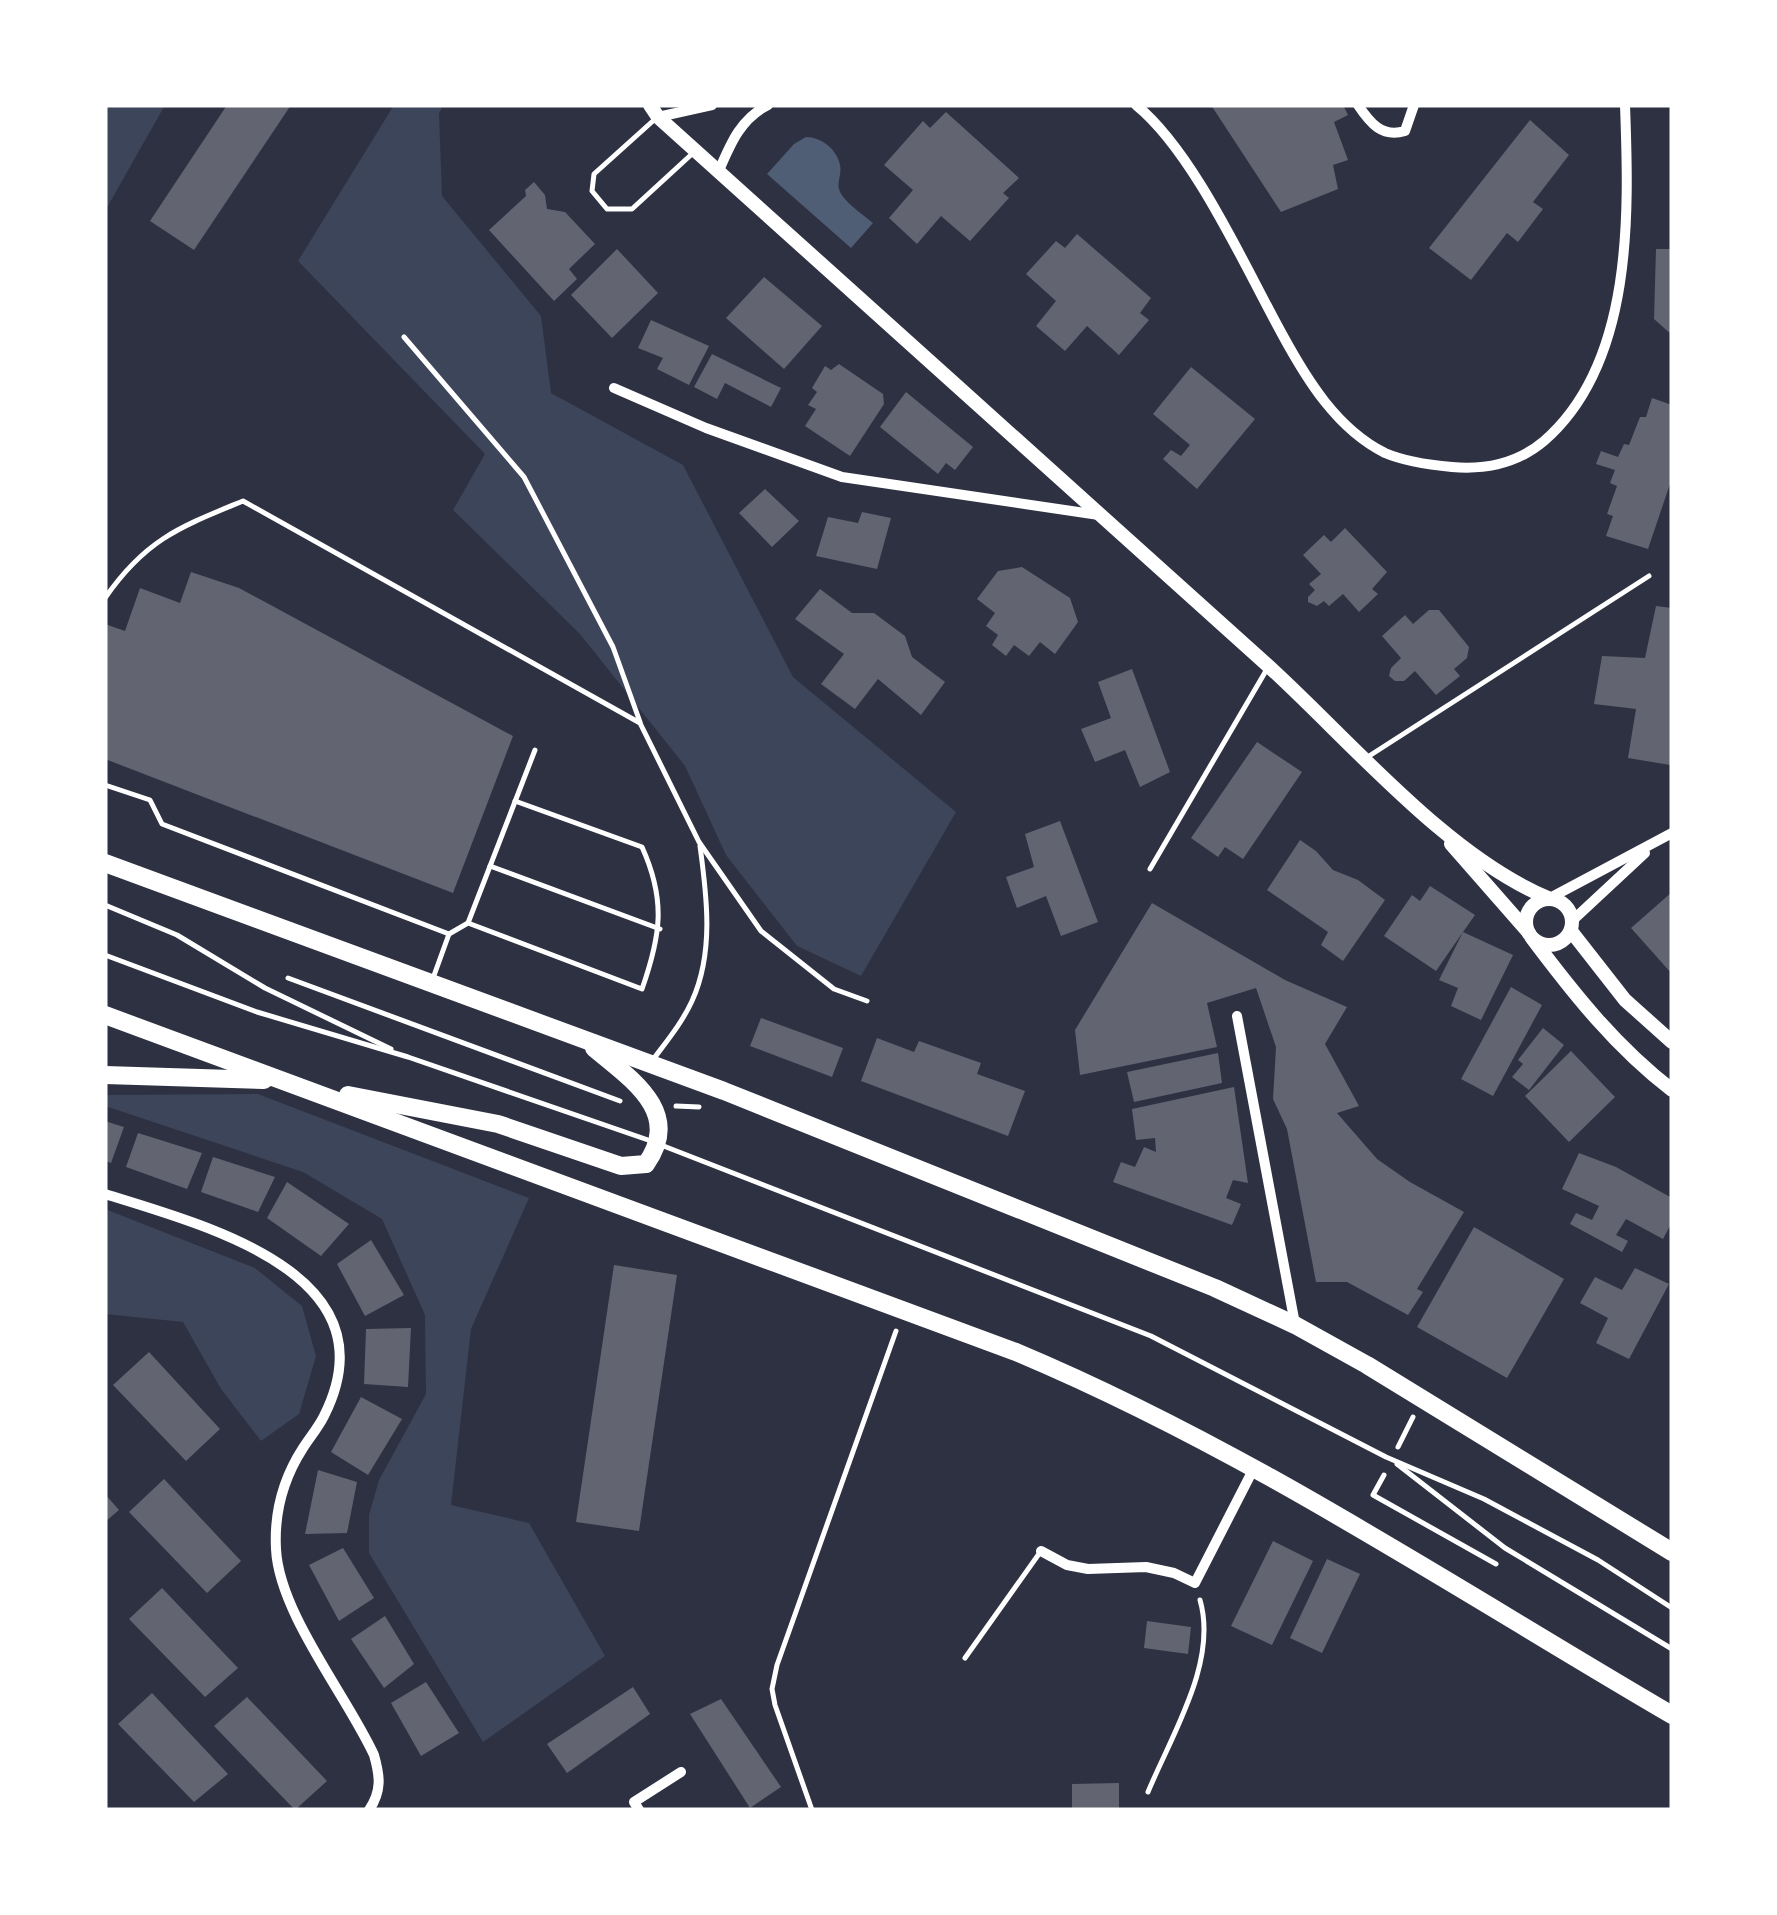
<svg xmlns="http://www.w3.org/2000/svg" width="1777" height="1915" font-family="'Open Sans',sans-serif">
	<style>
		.green { fill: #3c4559 }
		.water { fill: #4f5d75 }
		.building { fill: #626471 }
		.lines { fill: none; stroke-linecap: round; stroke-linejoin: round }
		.path { stroke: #fff; stroke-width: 5 }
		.service { stroke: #fff; stroke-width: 5 }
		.minor { stroke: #fff; stroke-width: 10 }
		.tertiary { stroke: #fff; stroke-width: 14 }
		.primary { stroke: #fff; stroke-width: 18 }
	</style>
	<rect width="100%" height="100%" fill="#2d3142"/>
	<g class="green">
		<path d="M105 105H165L105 211Z"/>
		<path d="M394 105H443L439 114 442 196 541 316 551 393 683 465 793 677 956 812 861 976 797 946 726 855 685 766 580 634 453 510 485 454 298 261Z"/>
		<path d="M258 1094 529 1198 471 1329 451 1505 529 1523 605 1656 483 1742 369 1553V1515L379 1480 426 1394 425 1315 382 1219 303 1172 105 1106V1095Z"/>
		<path d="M105 1209 255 1268 302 1306 316 1356 299 1414 261 1441 221 1389 183 1322 105 1314Z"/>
	</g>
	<path class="water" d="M806 137C821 137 837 149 840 165 842 173 837 182 839 189 842 201 864 215 873 223L851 248 767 174 794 144Z"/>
	<g class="building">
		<path d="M227 105H291L194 250 150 221Z"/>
		<path d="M1211 105H1343L1348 115 1334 122 1348 160 1333 165 1338 189 1281 212Z"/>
		<path d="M946 112 1019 178 1003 193 1009 198 970 241 941 216 917 244 889 218 913 190 884 165 923 121 930 128Z"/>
		<path d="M1530 120 1569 155 1533 202 1543 209 1518 242 1507 233 1471 280 1429 248Z"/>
		<path d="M534 182 545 195 547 209 565 212 595 244 569 269 577 279 554 301 489 230 526 196 525 190Z"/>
		<path d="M1077 234 1151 298 1140 313 1149 320 1119 355 1087 326 1065 351 1036 326 1056 301 1026 274 1056 241 1065 248Z"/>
		<path d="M617 249 658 293 612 338 571 295Z"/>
		<path d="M1656 249H1672V335L1654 319Z"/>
		<path d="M764 277 822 326 784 369 726 318Z"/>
		<path d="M651 320 709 346 689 385 657 369 663 358 638 348Z"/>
		<path d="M712 354 781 388 771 407 725 383 717 399 694 387Z"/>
		<path d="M839 364 883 394 884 404 850 456 805 426 816 409 808 405 817 392 812 388 825 366 831 370Z"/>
		<path d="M1191 367 1255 419 1197 489 1163 459 1171 450 1181 456 1190 445 1153 414Z"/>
		<path d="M906 392 973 447 955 470 946 463 938 474 880 427Z"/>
		<path d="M1652 398 1672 405V478L1648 549 1606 536 1613 516 1607 514 1617 486 1610 483 1615 470 1596 464 1601 451 1618 457 1624 444 1629 445 1640 417H1646Z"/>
		<path d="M765 489 799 521 772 547 739 513Z"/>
		<path d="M862 512 891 518 877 569 816 556 828 517 858 523Z"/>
		<path d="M1345 528 1387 572 1372 589 1378 594 1359 612 1343 594 1329 606 1324 601 1317 606 1308 602V597L1315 590 1309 584 1321 574 1303 555 1324 535 1331 542Z"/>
		<path d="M1022 567 1070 598 1078 622 1055 654 1040 642 1029 656 1014 645 1006 656 992 645 998 635 986 626 995 613 977 599 998 571Z"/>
		<path d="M191 572 239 588 513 736 453 893 105 759V624L125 631 140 588 180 603Z"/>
		<path d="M820 589 852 613H874L905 636 912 657 945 682 921 715 878 679 855 709 821 684 844 654 795 619Z"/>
		<path d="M1656 606 1672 608 1670 765 1628 758 1636 709 1594 704 1602 656 1645 658Z"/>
		<path d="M1429 610H1439L1469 647 1467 658 1454 669 1460 676 1436 695 1415 671 1404 681H1395L1389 676 1391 668 1401 658 1382 636 1405 615 1413 624Z"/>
		<path d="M1132 669 1170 772 1140 787 1125 750 1095 762 1081 729 1111 718 1098 682Z"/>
		<path d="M1257 742 1302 772 1243 859 1225 847 1218 857 1191 838Z"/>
		<path d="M1060 821 1098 922 1061 936 1046 896 1017 908 1006 877 1034 867 1025 834Z"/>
		<path d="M1300 840 1316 851 1333 870 1358 880 1385 900 1343 961 1321 945 1328 932 1267 890Z"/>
		<path d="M1430 886 1475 915 1463 932 1513 955 1481 1020 1451 1006 1458 988 1439 980 1463 932 1436 971 1384 936 1412 895 1420 901Z"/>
		<path d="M1672 892V974L1631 928Z"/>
		<path d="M1152 903 1285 980 1347 1007 1325 1044 1359 1106 1337 1113 1377 1159 1410 1182 1464 1212 1417 1289 1423 1292 1408 1315 1347 1282H1316L1287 1129 1273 1099 1276 1047 1256 988 1207 1003 1217 1047 1080 1075 1075 1030Z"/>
		<path d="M1511 987 1542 1005 1493 1096 1461 1079Z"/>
		<path d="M761 1018 843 1048 832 1077 750 1046Z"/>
		<path d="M1543 1028 1564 1045 1529 1090 1512 1077 1523 1064 1518 1060Z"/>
		<path d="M877 1038 914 1052 919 1041 981 1063 977 1074 1025 1091 1008 1136 861 1081Z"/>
		<path d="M1571 1051 1615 1097 1569 1142 1525 1096Z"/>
		<path d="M1218 1053 1222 1083 1134 1102 1127 1072Z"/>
		<path d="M1234 1087 1248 1183 1233 1180 1226 1198 1241 1204 1232 1225 1113 1182 1121 1162 1135 1167 1144 1147 1156 1152 1155 1138 1136 1140 1132 1109Z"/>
		<path d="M105 1121 124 1127 111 1163 105 1161Z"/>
		<path d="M138 1133 202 1153 187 1189 126 1167Z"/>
		<path d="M1579 1153 1616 1167 1672 1198V1222L1663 1239 1626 1219 1616 1235 1628 1241 1622 1252 1570 1224 1576 1213 1592 1220 1599 1206 1562 1189Z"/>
		<path d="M213 1157 275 1177 258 1212 201 1192Z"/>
		<path d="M287 1182 349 1224 321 1256 267 1218Z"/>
		<path d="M1474 1227 1564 1279 1507 1378 1417 1327Z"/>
		<path d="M371 1240 404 1295 365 1316 337 1264Z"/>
		<path d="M614 1265 677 1275 639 1531 576 1522Z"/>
		<path d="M1635 1268 1669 1284 1629 1359 1596 1343 1608 1318 1580 1303 1595 1277 1622 1290Z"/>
		<path d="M411 1328 408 1387 364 1384 366 1329Z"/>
		<path d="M149 1352 220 1429 186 1461 113 1385Z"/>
		<path d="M361 1397 402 1419 368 1475 331 1452Z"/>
		<path d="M318 1470 357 1482 347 1533 305 1534Z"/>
		<path d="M164 1479 241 1561 207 1593 129 1512Z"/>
		<path d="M105 1494 119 1510 105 1522Z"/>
		<path d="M1273 1541 1313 1561 1272 1645 1231 1626Z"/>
		<path d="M343 1548 374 1598 339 1621 309 1565Z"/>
		<path d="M1327 1559 1360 1574 1322 1653 1290 1638Z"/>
		<path d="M162 1588 238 1668 205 1697 129 1619Z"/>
		<path d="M385 1616 414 1664 384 1688 351 1639Z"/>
		<path d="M1147 1621 1191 1627 1188 1654 1144 1648Z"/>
		<path d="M426 1682 459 1733 421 1756 391 1703Z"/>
		<path d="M633 1687 650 1714 567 1773 547 1744Z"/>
		<path d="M152 1693 228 1774 194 1802 118 1724Z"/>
		<path d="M247 1697 327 1781 295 1810 214 1726Z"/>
		<path d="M721 1699 781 1787 750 1808 690 1714Z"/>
		<path d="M1119 1783V1810H1072V1784Z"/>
	</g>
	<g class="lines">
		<g class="path">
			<path d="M288 978 620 1101"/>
			<path d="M676 1106 699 1107"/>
			<path d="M1398 1447 1413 1417"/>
			<path d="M1384 1475 1373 1495 1496 1564"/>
			<path d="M1148 1792C1172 1734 1218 1662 1200 1600"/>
			<path d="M812 1810 775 1705 772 1689 777 1665 896 1331"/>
		</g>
		<g class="service">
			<path d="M654 120 594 174 592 191 607 209H632L693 153"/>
			<path d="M404 337 524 477 613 647 640 722"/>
			<path d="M105 598C146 539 180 527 243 501L640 723 699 842 761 931 834 989 867 1001"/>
			<path d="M1366 758 1649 576"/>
			<path d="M105 785 150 800 162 824 449 934 432 981"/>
			<path d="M490 866 660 929"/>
			<path d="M1150 869 1267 669"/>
			<path d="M105 905 177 935 265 988 391 1049"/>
			<path d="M468 923 535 750"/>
			<path d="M449 934 468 923 642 989C661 935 666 900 642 847L515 801"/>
			<path d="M105 955 257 1012 408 1057 651 1141"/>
			<path d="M652 1061C666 1042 682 1023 692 1001 714 953 707 897 700 846"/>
			<path d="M661 1145 1151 1336 1386 1457 1484 1499 1598 1560 1672 1608"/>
			<path d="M1397 1464 1505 1548 1672 1649"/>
			<path d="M965 1658 1041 1551"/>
		</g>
		<g class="minor">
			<path d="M1136 105C1194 152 1245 267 1282 334 1307 380 1337 429 1385 453 1406 462 1430 465 1452 467 1486 470 1518 463 1544 441 1634 363 1629 213 1625 105"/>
			<path d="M1358 105C1370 123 1382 138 1405 131L1414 105"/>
			<path d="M658 117 712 105"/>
			<path d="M718 173C730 145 740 119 768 105"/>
			<path d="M614 388 706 428 842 477 1099 515"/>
			<path d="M1550 898 1672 833"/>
			<path d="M1573 920 1645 853"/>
			<path d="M1237 1016 1295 1324"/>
			<path d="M105 1194C203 1225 396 1273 324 1416 318 1428 310 1437 303 1448 283 1479 274 1512 276 1549 279 1613 347 1696 374 1755 380 1776 382 1791 369 1810"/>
			<path d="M1041 1551 1067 1565 1088 1569 1146 1567 1174 1573 1195 1583 1254 1468"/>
			<path d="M639 1810 634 1802 681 1772"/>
		</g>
		<g class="tertiary">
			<path d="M650 105 658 117C860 299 1063 481 1265 663 1347 737 1446 856 1548 898"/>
			<path d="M1451 844 1529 933"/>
			<circle cx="1549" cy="922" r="23"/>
			<path d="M1571 931 1625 1000 1672 1042"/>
			<path d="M1532 938C1574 994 1616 1047 1672 1090"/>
		</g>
		<g class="primary">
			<path d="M105 863 724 1091 1215 1288 1295 1325 1367 1365 1672 1552"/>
			<path d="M105 1015 1016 1352C1247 1449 1456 1589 1672 1715"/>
			<path d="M105 1075 264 1080"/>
			<path d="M348 1095 498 1124 621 1166 646 1164C683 1112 631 1079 594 1048"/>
		</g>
	</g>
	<rect width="1777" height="1915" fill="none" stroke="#ffffff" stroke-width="215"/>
</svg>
